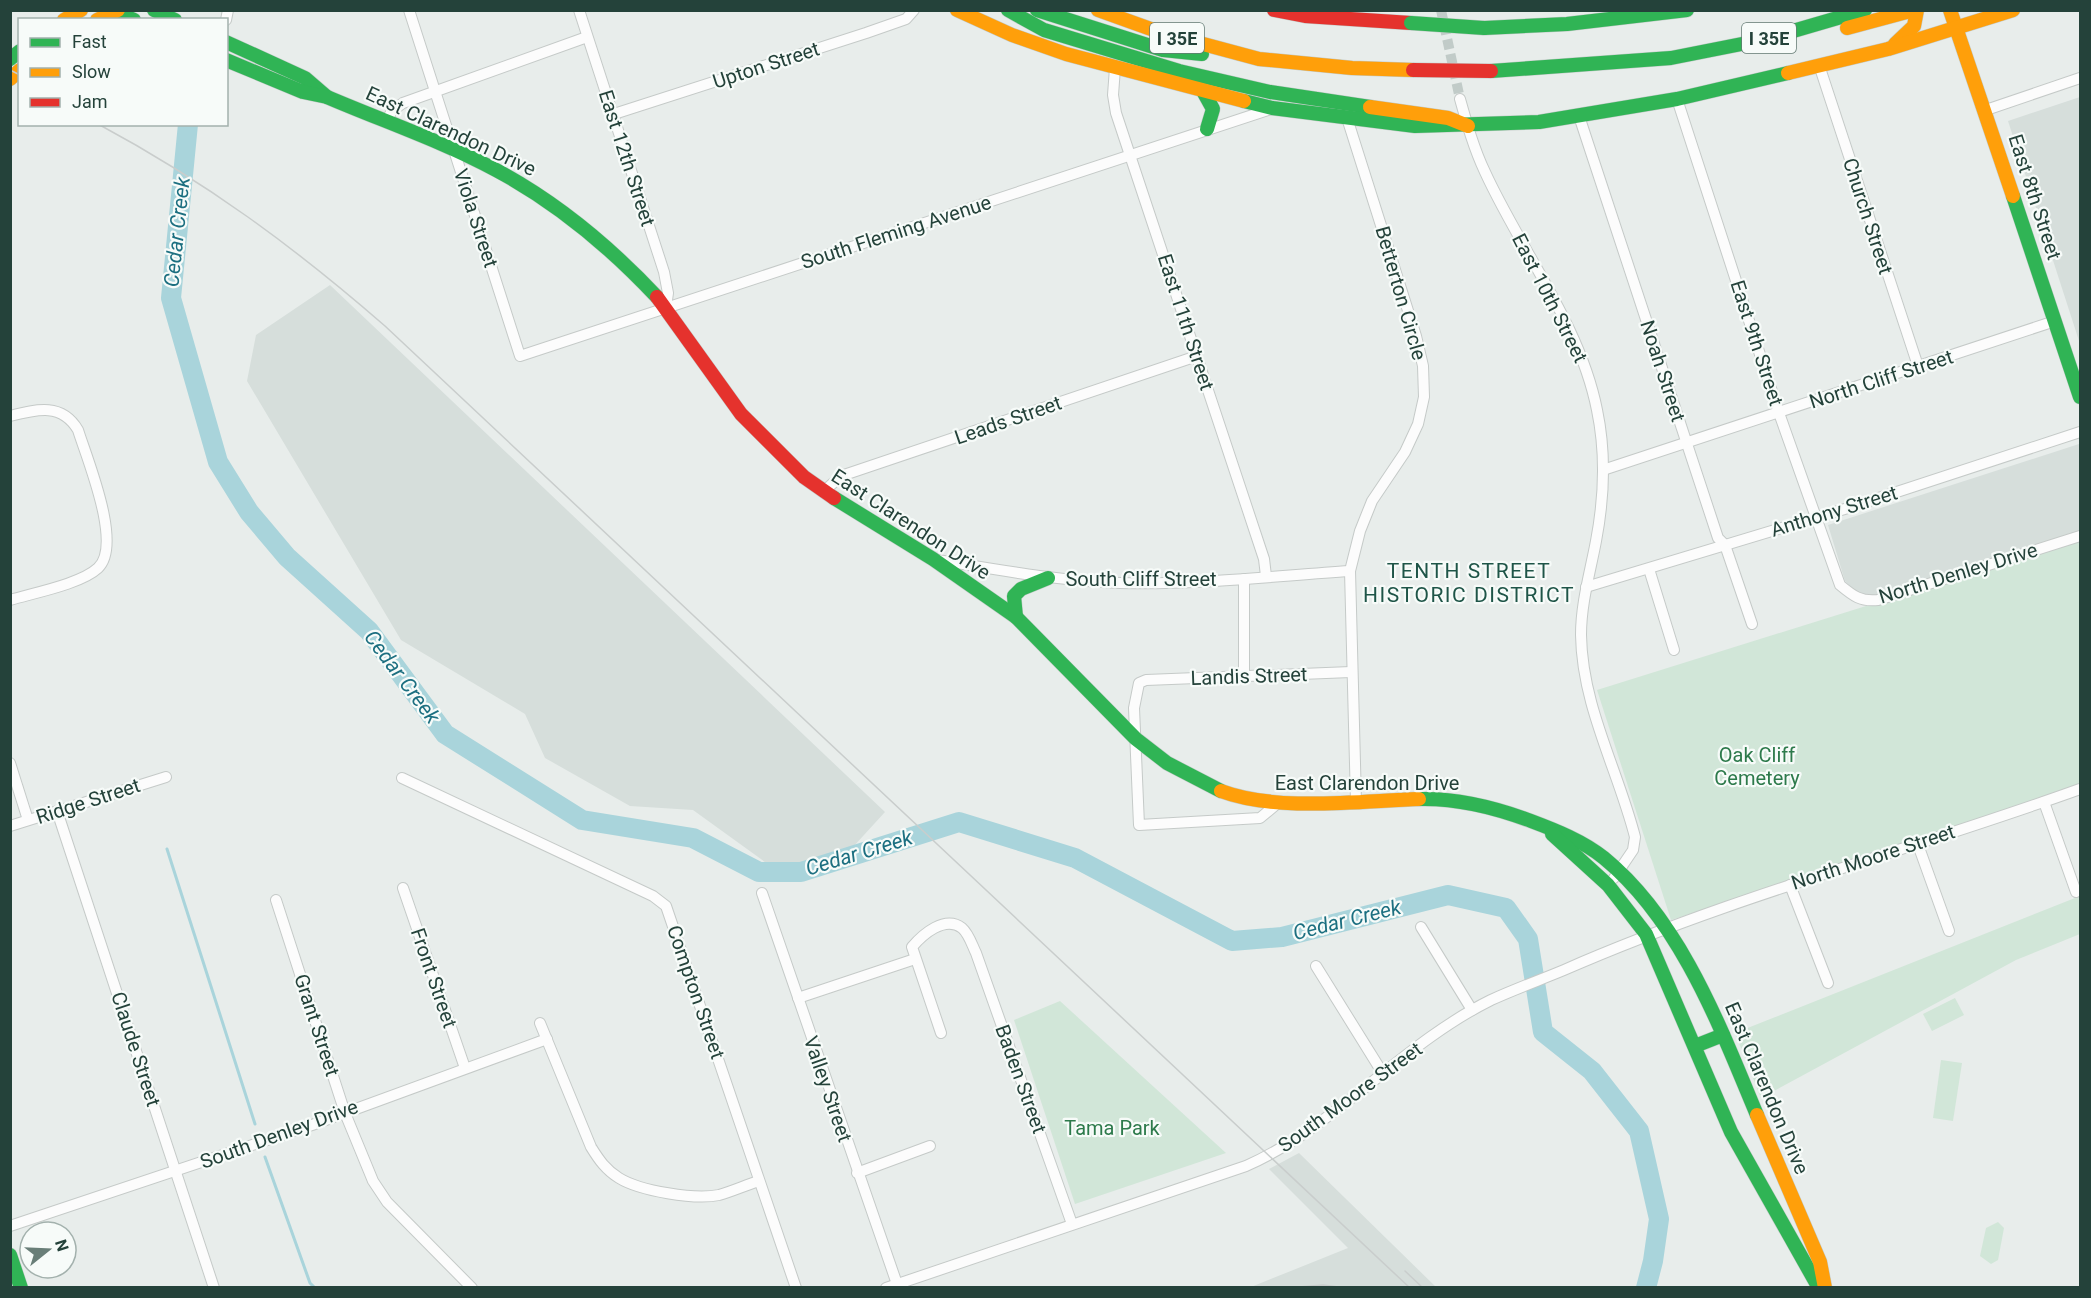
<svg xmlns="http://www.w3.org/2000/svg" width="2091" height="1298" font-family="Roboto,sans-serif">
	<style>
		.built { fill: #d6dedb }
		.green { fill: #d1e6d8 }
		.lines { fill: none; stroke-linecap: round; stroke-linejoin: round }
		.stream { stroke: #a9d4db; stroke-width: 3 }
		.river { stroke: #a9d4db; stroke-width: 20 }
		.street-tunnel { stroke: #c1cbc8; stroke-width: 10; stroke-dasharray: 10 5; stroke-linecap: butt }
		.street-casing { stroke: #c5cac8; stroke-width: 12 }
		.fast-casing { stroke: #c3cbc8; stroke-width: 15 }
		.slow-casing { stroke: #c3cbc8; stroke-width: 15 }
		.jam-casing { stroke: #c3cbc8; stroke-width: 15 }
		.street { stroke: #fcfcfc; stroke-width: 10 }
		.fast { stroke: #30b455; stroke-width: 14 }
		.slow { stroke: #ff9f0a; stroke-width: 14 }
		.jam { stroke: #e5322d; stroke-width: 14 }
		.tram { stroke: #c9cdcc; stroke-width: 1.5 }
		.fast-bridge-casing { stroke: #c3ccc9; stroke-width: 15; stroke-linecap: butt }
		.jam-bridge-casing { stroke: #c3ccc9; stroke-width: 15; stroke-linecap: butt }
		.fast-bridge { stroke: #30b455; stroke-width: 14 }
		.jam-bridge { stroke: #e5322d; stroke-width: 14 }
		.labels { text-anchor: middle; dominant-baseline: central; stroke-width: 4.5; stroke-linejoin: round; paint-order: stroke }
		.shield { fill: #f7fbf9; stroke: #637a73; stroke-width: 1.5 }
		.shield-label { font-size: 18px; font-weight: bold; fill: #24423a }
		.street-label { font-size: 20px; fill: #24423a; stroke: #f7fbf9 }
		.park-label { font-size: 20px; fill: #2d7a4b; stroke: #f7fbf9 }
		.water-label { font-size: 21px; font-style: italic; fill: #1c6f80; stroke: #f7fbf9 }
		.neighbourhood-label { font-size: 21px; letter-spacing: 1.5px; fill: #1f5548; stroke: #f7fbf9 }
	</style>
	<rect width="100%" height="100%" fill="#e8edeb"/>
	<g class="built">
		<path d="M2080 97V344L2008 121Z"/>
		<path d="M330 285 885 812 853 847 776 870 693 810 630 806 545 758 525 714 401 640 247 381 256 335Z"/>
		<path d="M2079 444 2080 531 1864 600 1845 581 1828 525Z"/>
		<path d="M1299 1153 1436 1287H1251L1348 1248 1269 1169Z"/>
	</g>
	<g class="green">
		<path d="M2080 539V790L1671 920 1597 690Z"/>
		<path d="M2080 896V934L2016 960 1761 1098 1735 1033Z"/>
		<path d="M1955 998 1964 1015 1932 1031 1923 1014Z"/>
		<path d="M1060 1001 1226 1153 1075 1204 1014 1020Z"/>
		<path d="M1941 1060 1962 1063 1953 1121 1933 1118Z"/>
		<path d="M1998 1222 2004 1228 1998 1260 1991 1264 1980 1256 1986 1228Z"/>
	</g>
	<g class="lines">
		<g class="stream">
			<path d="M167 849 255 1124"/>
			<path d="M265 1157 310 1283 315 1288"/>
		</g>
		<path class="river" d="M188 124 171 298 218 462 249 512 287 557 369 631 445 734 582 820 693 838 759 872H801L959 822 1075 858 1232 941 1282 937 1448 895 1506 908 1528 939 1543 1032 1592 1071 1639 1131 1659 1219 1653 1261 1646 1288"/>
		<path class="street-tunnel" d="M1441 10 1460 99"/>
		<g class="street-casing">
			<g id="street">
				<path d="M409 10 520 356 1271 109"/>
				<path d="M579 10 664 272 668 293 666 307"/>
				<path d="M226 20 228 10"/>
				<path d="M1819 65 1918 366"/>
				<path d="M1115 68 1113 95 1116 113 1264 559 1266 576"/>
				<path d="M1460 99C1467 124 1474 149 1485 172 1521 251 1580 324 1597 410 1606 453 1604 499 1596 541 1590 573 1581 603 1581 635 1582 706 1618 770 1635 837L1633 850 1614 878"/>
				<path d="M1677 99 1779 413 1840 585C1853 596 1861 602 1878 600L2080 536"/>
				<path d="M1986 110 2080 78"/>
				<path d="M614 114 866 33 906 19 914 10"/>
				<path d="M1579 116 1718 538 1725 545 1752 624"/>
				<path d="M1347 118 1416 336 1423 366 1424 397 1418 424 1405 452 1372 501 1360 531 1350 571 1356 802"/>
				<path d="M386 121 392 111 403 103 587 37"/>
				<path d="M10 416C38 409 62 403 78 430 87 459 123 545 98 568 81 584 33 593 10 600"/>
				<path d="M1603 470 2055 321"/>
				<path d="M823 492 841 476 1197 356"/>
				<path d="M938 560C999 570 1059 581 1120 583 1197 585 1274 576 1350 571"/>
				<path d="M1649 569 1674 650"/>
				<path d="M1244 579V677"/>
				<path d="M1586 587 1848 508 2080 432"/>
				<path d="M10 763 28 820"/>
				<path d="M402 778 653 896 666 906 796 1288"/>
				<path d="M2044 802 2076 892"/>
				<path d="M1278 803 1260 818 1139 825 1134 708 1139 683 1146 680 1351 672"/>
				<path d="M57 811 214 1288"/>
				<path d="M10 826 166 777"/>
				<path d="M1917 842 1949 931"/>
				<path d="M1790 885 1828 983"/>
				<path d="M403 888 465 1068"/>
				<path d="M762 893 897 1284"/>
				<path d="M276 900 345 1113 373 1181 387 1202 472 1288"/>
				<path d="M1421 927 1472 1010"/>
				<path d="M1316 966 1382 1072"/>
				<path d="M798 998 915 959"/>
				<path d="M540 1023 591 1147C599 1160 606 1170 619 1178 640 1191 695 1200 719 1195 733 1191 746 1185 759 1181"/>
				<path d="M941 1033 912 947C923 934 945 915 962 928 969 934 972 945 976 953L1072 1224"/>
				<path d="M857 1173 930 1146"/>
				<path d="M10 1226 312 1125 547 1039"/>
				<path d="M886 1288 1246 1166C1335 1127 1402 1044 1491 1000 1515 989 1540 980 1564 970 1733 896 1908 851 2080 789"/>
			</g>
		</g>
		<g class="fast-casing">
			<g id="fast">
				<path d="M111 10 134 20"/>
				<path d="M154 10 175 20"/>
				<path d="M1008 10 1044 30 1179 71 1270 92 1370 107"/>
				<path d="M1037 10 1163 50 1202 54"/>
				<path d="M1484 28 1567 24 1687 10"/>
				<path d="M226 42 305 78 327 97"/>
				<path d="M10 59 20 51"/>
				<path d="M226 60 303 92 327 97C383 121 442 141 496 170 556 202 610 247 657 297"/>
				<path d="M1491 71 1671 58 1762 40 1865 10"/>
				<path d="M1203 91 1213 109 1207 129"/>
				<path d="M1244 101 1272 108 1415 126 1539 122 1677 99 1788 73"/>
				<path d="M2013 196 2080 397"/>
				<path d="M834 498 933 559 1016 617 1136 739 1167 763 1221 791"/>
				<path d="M1016 617 1014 596 1021 589 1048 578"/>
				<path d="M1419 799C1458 798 1494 807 1531 821 1555 830 1583 841 1604 858 1681 921 1720 1027 1757 1115"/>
				<path d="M1552 834 1608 885 1646 934 1731 1132 1819 1288"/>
				<path d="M1695 1046 1723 1035"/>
				<path d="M10 1255 21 1288"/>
			</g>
		</g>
		<g class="slow-casing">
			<g id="slow">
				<path d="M957 10 1012 35 1066 54 1244 101"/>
				<path d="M1098 10 1162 33 1259 59 1352 68 1413 70"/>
				<path d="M1950 10 2013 196"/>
				<path d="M64 20 81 10"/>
				<path d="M97 20 118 10"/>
				<path d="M1847 28 1914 10"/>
				<path d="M1895 44 1914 26 1917 10"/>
				<path d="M1788 73 1888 49 2013 10"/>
				<path d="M10 79 20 70"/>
				<path d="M1370 107 1448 118 1468 126"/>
				<path d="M1221 791C1277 812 1359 801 1419 799"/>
				<path d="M1757 1115 1820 1262 1825 1288"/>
			</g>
		</g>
		<g class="jam-casing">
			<g id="jam">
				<path d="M1274 10 1305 16 1411 23"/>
				<path d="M657 297 741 414 804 477 834 498"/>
			</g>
		</g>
		<use href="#street" class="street"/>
		<use href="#fast" class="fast"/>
		<use href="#slow" class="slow"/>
		<use href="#jam" class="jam"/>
		<g class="tram">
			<path d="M10 70 20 75"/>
			<path d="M98 124C206 182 293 246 385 326L1410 1288"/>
			<path d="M1405 1271 1423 1288"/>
			<path d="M1287 1288 1323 1285 1346 1288"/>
		</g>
		<g class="fast-bridge-casing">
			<path id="fast-bridge" d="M1411 23 1484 28"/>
		</g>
		<g class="jam-bridge-casing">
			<path id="jam-bridge" d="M1413 70 1491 71"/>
		</g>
		<use href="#fast-bridge" class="fast-bridge"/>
		<use href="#jam-bridge" class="jam-bridge"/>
	</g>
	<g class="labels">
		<g class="shield">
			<rect x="1150" y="23" width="54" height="30" rx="4.5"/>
			<rect x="1742" y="23" width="54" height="30" rx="4.5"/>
		</g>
		<g class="shield-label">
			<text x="1177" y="38">I 35E</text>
			<text x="1769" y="38">I 35E</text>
		</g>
		<g class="street-label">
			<text transform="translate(766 65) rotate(-18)">Upton Street</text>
			<text transform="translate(451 131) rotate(25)">East Clarendon Drive</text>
			<text transform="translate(627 158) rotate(72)">East 12th Street</text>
			<text transform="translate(2035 197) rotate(72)">East 8th Street</text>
			<text transform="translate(1868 216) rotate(72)">Church Street</text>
			<text transform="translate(476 218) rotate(72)">Viola Street</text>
			<text transform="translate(896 232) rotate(-18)">South Fleming Avenue</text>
			<text transform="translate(1401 293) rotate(74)">Betterton Circle</text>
			<text transform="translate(1550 298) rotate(63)">East 10th Street</text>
			<text transform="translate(1186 322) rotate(72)">East 11th Street</text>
			<text transform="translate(1757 343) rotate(72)">East 9th Street</text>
			<text transform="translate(1663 371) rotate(72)">Noah Street</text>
			<text transform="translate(1881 379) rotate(-18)">North Cliff Street</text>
			<text transform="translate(1008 420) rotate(-19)">Leads Street</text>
			<text transform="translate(1834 511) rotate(-17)">Anthony Street</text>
			<text transform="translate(911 524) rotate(33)">East Clarendon Drive</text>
			<text transform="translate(1958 573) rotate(-17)">North Denley Drive</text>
			<text x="1141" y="579">South Cliff Street</text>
			<text transform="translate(1249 676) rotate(-2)">Landis Street</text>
			<text x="1367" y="783">East Clarendon Drive</text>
			<text transform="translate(88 801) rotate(-18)">Ridge Street</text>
			<text transform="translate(1873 857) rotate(-18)">North Moore Street</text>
			<text transform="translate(434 978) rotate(71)">Front Street</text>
			<text transform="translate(696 992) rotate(71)">Compton Street</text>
			<text transform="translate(317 1025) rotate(72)">Grant Street</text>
			<text transform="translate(136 1049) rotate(72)">Claude Street</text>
			<text transform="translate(1021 1079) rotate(70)">Baden Street</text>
			<text transform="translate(1767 1088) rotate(67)">East Clarendon Drive</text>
			<text transform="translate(828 1089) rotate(71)">Valley Street</text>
			<text transform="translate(1350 1097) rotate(-36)">South Moore Street</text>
			<text transform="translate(279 1134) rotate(-20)">South Denley Drive</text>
		</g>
		<g class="park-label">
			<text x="1757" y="755">Oak Cliff<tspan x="1757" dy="23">Cemetery</tspan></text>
			<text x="1112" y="1128">Tama Park</text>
		</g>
		<g class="water-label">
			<text transform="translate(177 232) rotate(-84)">Cedar Creek</text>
			<text transform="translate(402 677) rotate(53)">Cedar Creek</text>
			<text transform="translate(859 853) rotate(-17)">Cedar Creek</text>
			<text transform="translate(1347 920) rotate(-14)">Cedar Creek</text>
		</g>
		<g class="neighbourhood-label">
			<text x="1469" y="571">TENTH STREET<tspan x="1469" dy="24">HISTORIC DISTRICT</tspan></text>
		</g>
	</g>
	<rect width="2091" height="1298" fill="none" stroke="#24423a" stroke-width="24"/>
	<rect x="18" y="18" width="210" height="108" fill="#f7fbf9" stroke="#a3b1ad" stroke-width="1.5"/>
	<rect x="30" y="38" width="30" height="9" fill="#30b455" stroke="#a3b1ad" stroke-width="1.5"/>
	<text x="72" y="48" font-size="18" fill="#24423a">Fast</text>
	<rect x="30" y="68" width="30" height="9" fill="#ff9f0a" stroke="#a3b1ad" stroke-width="1.5"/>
	<text x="72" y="78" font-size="18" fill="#24423a">Slow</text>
	<rect x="30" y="98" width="30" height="9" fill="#e5322d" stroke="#a3b1ad" stroke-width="1.5"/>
	<text x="72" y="108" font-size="18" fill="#24423a">Jam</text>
	<g transform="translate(48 1250) rotate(72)"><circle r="28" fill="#f7fbf9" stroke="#a3b1ad" stroke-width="1.5"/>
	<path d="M0-4.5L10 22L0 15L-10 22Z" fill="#697e78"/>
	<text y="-9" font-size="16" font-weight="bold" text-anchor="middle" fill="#24423a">N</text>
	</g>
</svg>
